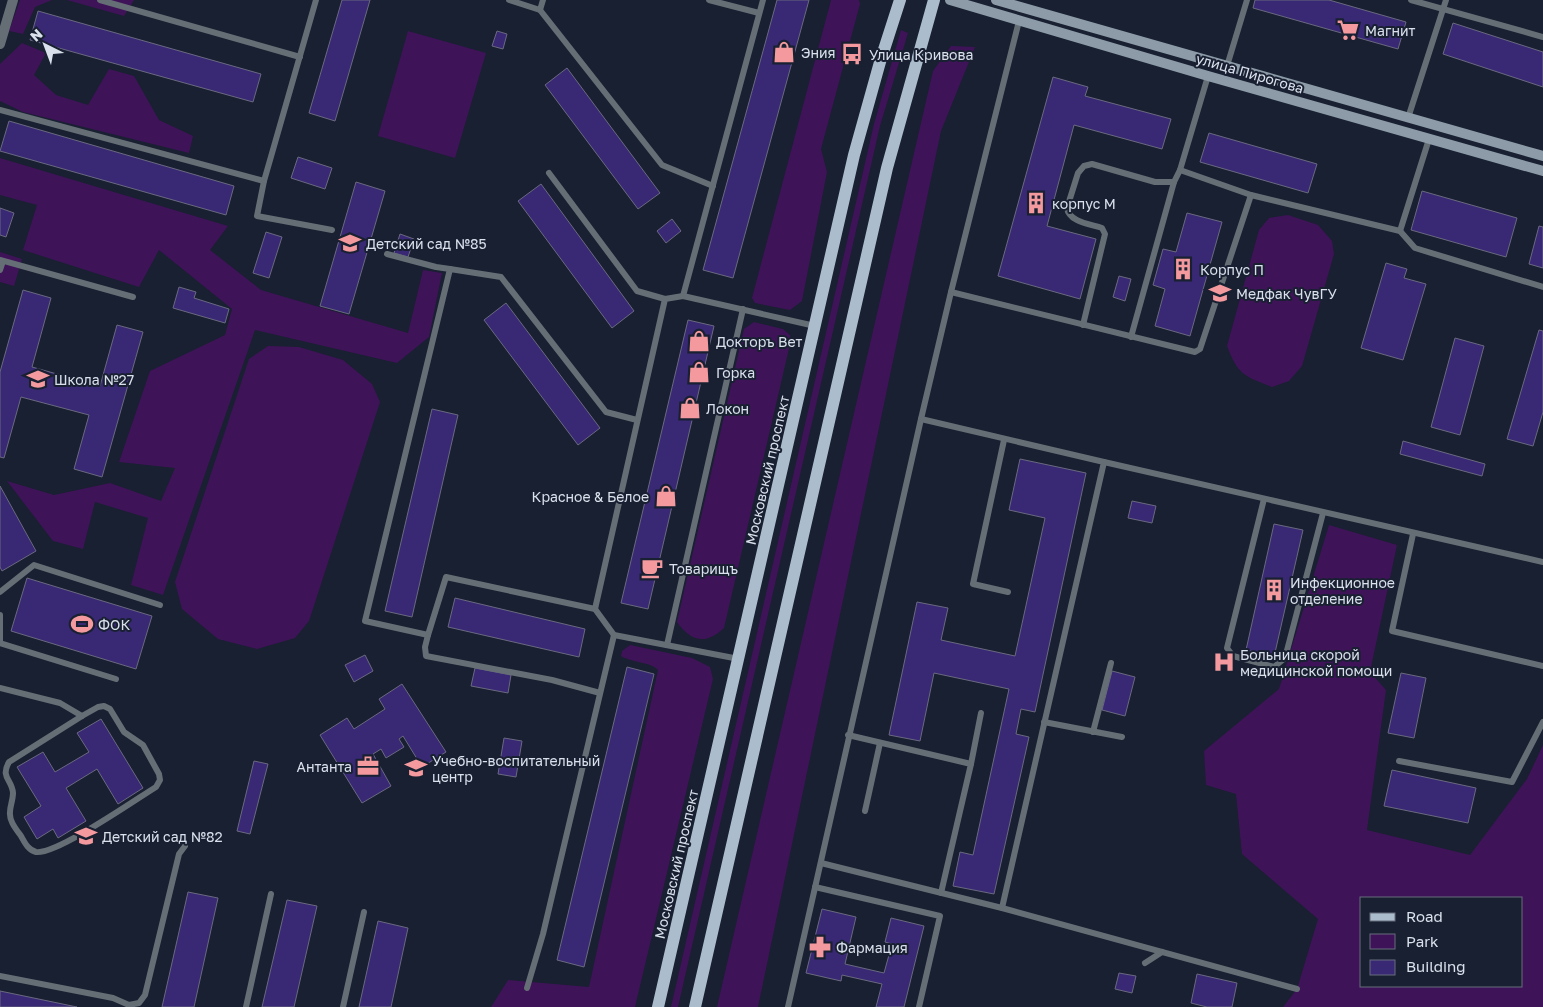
<svg xmlns="http://www.w3.org/2000/svg" width="1543" height="1007" font-family="'Golos Text',sans-serif">
	<style>
		.green { fill: #3f1358; fill-rule: evenodd }
		.building { fill: #392975; stroke: #6a6980 }
		.lines { fill: none; stroke-linecap: round; stroke-linejoin: round }
		.service { stroke: #656e75; stroke-width: 6 }
		.minor { stroke: #656e75; stroke-width: 10 }
		.secondary { stroke: #8c9ba7; stroke-width: 10 }
		.primary { stroke: #abbdcd; stroke-width: 12 }
		.labels { text-anchor: middle; dominant-baseline: central; stroke-width: 4; stroke-linejoin: round; paint-order: stroke }
		.poi-label { font-size: 14px; fill: #dae0ec; stroke: #182031; text-anchor: start }
		.street-label { font-size: 14px; fill: #dae0ec; stroke: #182031 }
	</style>
	<rect width="100%" height="100%" fill="#182031"/>
	<g class="green">
		<path d="M20 0H52L35 7 23 34 9 31Z"/>
		<path d="M67 0H134L124 16Z"/>
		<path d="M831 0H859L860 4 821 149 827 172 802 301 790 310 755 303 752 298Z"/>
		<path d="M901 30 908 33 880 126 678 1007H671L874 124Z"/>
		<path d="M408 31 486 53 455 158 378 136Z"/>
		<path d="M22 43 46 53 34 75 56 95 88 105 109 69 134 76 159 120 193 136 189 153 23 112 0 101V64Z"/>
		<path d="M951 46 975 47 941 131 758 1007H717L933 71Z"/>
		<path d="M0 158 228 226 210 250 261 290 408 333 423 270 442 273 429 337 397 363 255 330 163 595 131 585 148 518 95 502 83 549 53 541 7 481 54 495 110 483 161 501 175 468 119 462 150 371 225 335 232 309 159 250 139 287 23 250 37 205 0 195Z"/>
		<path d="M1288 215 1318 225 1332 241 1334 254 1302 366 1289 381 1272 387C1244 376 1238 375 1227 346L1259 230 1269 218Z"/>
		<path d="M0 252 22 259 14 286 0 282Z"/>
		<path d="M754 322 783 329 790 335V344L724 628C706 645 691 642 677 622L744 329Z"/>
		<path d="M268 346 299 347 343 360 372 384 380 402 309 621 295 638 257 649 218 639 182 609 175 582 249 359Z"/>
		<path d="M1329 525 1397 545 1370 672 1386 690 1367 830 1470 855 1527 779 1543 745V1007H1283L1297 989 1318 919 1242 854 1236 794 1206 785 1204 751 1279 689ZM1362 898H1522V986H1362Z"/>
		<path d="M630 645 692 658 710 667 713 679 635 1007H491L508 980 589 987 658 670C651 662 633 663 621 656L622 651Z"/>
	</g>
	<g class="building">
		<path d="M342 0H370L335 121 309 113Z"/>
		<path d="M777 0H809L733 278 703 270Z"/>
		<path d="M1255 0H1329L1406 22 1398 49 1253 8Z"/>
		<path d="M38 11 261 74 253 102 30 40Z"/>
		<path d="M1453 23 1543 52V87L1443 54Z"/>
		<path d="M497 31 507 34 503 49 492 46Z"/>
		<path d="M567 68 660 193 638 209 545 85Z"/>
		<path d="M1053 77 1088 87 1085 96 1171 119 1162 149 1074 125 1047 226 1096 239 1080 299 998 276Z"/>
		<path d="M9 121 234 186 226 215 0 151Z"/>
		<path d="M1209 133 1317 164 1308 193 1200 162Z"/>
		<path d="M298 157 332 168 325 189 291 178Z"/>
		<path d="M356 182 385 191 349 314 320 306Z"/>
		<path d="M541 184 634 311 612 328 518 201Z"/>
		<path d="M1422 191 1517 218 1506 257 1411 230Z"/>
		<path d="M0 208 14 213 6 237 0 235Z"/>
		<path d="M1187 213 1222 222 1190 336 1155 326 1165 289 1153 285 1163 249 1176 252Z"/>
		<path d="M672 219 681 231 666 243 657 231Z"/>
		<path d="M1539 226 1543 227V268L1529 264Z"/>
		<path d="M266 232 282 237 269 278 253 273Z"/>
		<path d="M400 234 414 239 408 257 394 253Z"/>
		<path d="M1386 263 1407 269 1404 278 1426 284 1403 360 1361 348Z"/>
		<path d="M1119 276 1131 279 1125 301 1113 297Z"/>
		<path d="M179 287 196 292 194 298 229 309 225 323 173 308Z"/>
		<path d="M23 290 51 298 32 367 100 386 117 325 143 332 102 477 74 469 89 415 21 397 4 458 0 457V372Z"/>
		<path d="M506 303 600 428 578 445 484 320Z"/>
		<path d="M688 320 714 326 648 609 621 603Z"/>
		<path d="M1539 330 1543 331V412L1533 446 1507 439Z"/>
		<path d="M1455 338 1484 346 1460 435 1431 427Z"/>
		<path d="M432 409 458 415 412 617 385 611Z"/>
		<path d="M1403 441 1485 464 1482 476 1400 454Z"/>
		<path d="M1020 459 1086 473 1035 712 1021 709 1016 734 1029 737 994 894 953 886 960 852 973 855 1009 689 934 673 920 741 889 735 917 602 948 608 941 640 1015 656 1045 518 1009 510Z"/>
		<path d="M0 486 36 551 2 571 0 567Z"/>
		<path d="M1132 501 1156 506 1152 523 1128 518Z"/>
		<path d="M1274 524 1303 530 1274 657 1246 650Z"/>
		<path d="M27 578 152 616 136 669 11 631Z"/>
		<path d="M455 598 585 629 579 657 448 627Z"/>
		<path d="M365 655 373 671 354 682 345 665Z"/>
		<path d="M627 667 654 674 584 967 557 960Z"/>
		<path d="M475 668 511 675 508 693 471 686Z"/>
		<path d="M1112 671 1135 677 1125 716 1102 710Z"/>
		<path d="M1401 673 1426 678 1414 738 1388 733Z"/>
		<path d="M402 684 446 752 422 767 403 736 399 739 404 747 386 758 381 749 373 754 391 786 362 803 320 735 347 718 354 729 385 709 379 699Z"/>
		<path d="M101 719 143 788 118 804 97 769 66 788 86 821 58 838 53 829 37 839 24 817 41 806 17 767 43 752 55 772 89 752 77 733Z"/>
		<path d="M504 738 522 741 516 777 498 774Z"/>
		<path d="M254 761 268 764 250 834 237 831Z"/>
		<path d="M1392 770 1476 788 1468 823 1384 806Z"/>
		<path d="M188 892 218 898 194 1007H162Z"/>
		<path d="M287 900 317 906 294 1007H262Z"/>
		<path d="M822 909 856 917 845 964 884 973 892 944 885 942 891 918 924 926 904 1007H876L882 984 842 975 841 981 806 973Z"/>
		<path d="M378 921 408 928 391 1007H359Z"/>
		<path d="M1119 973 1136 976 1132 993 1115 989Z"/>
		<path d="M1197 974 1237 983 1232 1007H1207L1191 1003Z"/>
		<path d="M0 991 77 1007H0Z"/>
	</g>
	<g class="lines">
		<g class="service">
			<path d="M100 0 300 57"/>
			<path d="M316 0 264 181 257 216 332 230"/>
			<path d="M509 0 540 10 662 165 713 186"/>
			<path d="M709 0 759 13"/>
			<path d="M1411 0 1543 37"/>
			<path d="M540 10 543 0"/>
			<path d="M1227 66 1247 0"/>
			<path d="M0 110 264 181"/>
			<path d="M1408 118 1446 0"/>
			<path d="M1180 170 1208 76"/>
			<path d="M549 173 637 291 665 299"/>
			<path d="M1400 231 1429 139"/>
			<path d="M387 254 436 267 450 269"/>
			<path d="M0 260 133 297"/>
			<path d="M0 270 3 261"/>
			<path d="M951 292 1195 352 1200 349 1251 195"/>
			<path d="M683 296 763 0"/>
			<path d="M1083 325 1105 234 1102 228C1090 224 1069 222 1067 208L1078 173 1084 166 1092 164 1155 182H1174"/>
			<path d="M1131 337 1174 182 1180 170 1251 195 1400 231 1415 248 1543 287"/>
			<path d="M921 419 1104 462 1002 908"/>
			<path d="M1004 440 973 584 1008 592"/>
			<path d="M1104 462 1543 562"/>
			<path d="M1264 499 1227 648 1233 656 1274 667 1285 658 1323 513"/>
			<path d="M1413 534 1392 631 1543 666"/>
			<path d="M0 592 34 565 160 605"/>
			<path d="M595 609 446 577 428 635 365 621 450 269 501 277 606 412 637 420"/>
			<path d="M0 615V643L116 679"/>
			<path d="M428 635 425 647 426 656 552 680 600 693"/>
			<path d="M667 645 743 309"/>
			<path d="M739 659 614 635 595 609 665 299 683 296 815 326"/>
			<path d="M0 688 60 703 82 716"/>
			<path d="M104 706 110 709 124 732 143 745 159 774 160 780 156 787C135 800 56 855 36 852 28 850 25 843 21 836 16 829 9 821 10 812 10 806 13 800 13 793 12 779 0 778 9 762L82 716 98 707Z"/>
			<path d="M1044 722 1122 737"/>
			<path d="M1093 732 1111 663"/>
			<path d="M848 735 971 764 941 893"/>
			<path d="M1399 761 1512 782 1543 722"/>
			<path d="M971 764 981 713"/>
			<path d="M865 811 880 743"/>
			<path d="M821 863 1002 908 1297 989"/>
			<path d="M815 887 940 916 919 1007"/>
			<path d="M1145 963 1162 952"/>
			<path d="M0 976 113 998 129 1005V1007"/>
			<path d="M527 988 543 934 614 635"/>
			<path d="M129 1005 139 1003 145 995 179 854 185 846"/>
			<path d="M246 1007 271 894"/>
			<path d="M343 1007 364 912"/>
			<path d="M788 1007 921 419 951 292 1019 21"/>
		</g>
		<path class="minor" d="M0 44 13 0"/>
		<g class="secondary">
			<path d="M950 0 1208 76 1543 171"/>
			<path d="M996 0 1543 156"/>
		</g>
		<g class="primary">
			<path d="M658 1007 854 155 880 62 900 0"/>
			<path d="M695 1007 887 168 934 0"/>
		</g>
	</g>
	<defs>
		<g id="supermarket-bare" transform="scale(1.725)"><path d="M-6-5.5h2.5l.6 2H6L4.5 2H-2.5L-4.4-4H-6ZM-1.5 3.2a1.3 1.3 0 1 0 .1 0ZM3 3.2a1.3 1.3 0 1 0 .1 0Z" fill="#f49a9f" stroke="#182031" stroke-width="2.5" paint-order="stroke"/></g>
		<g id="shop-bare" transform="scale(1.725)"><path d="M-5-2.5h2.3a2.7 3.5 0 0 1 5.4 0H5L5.5 6h-11ZM-1.5-2.5h3a1.5 2.3 0 0 0-3 0Z" fill="#f49a9f" stroke="#182031" stroke-width="2.5" paint-order="stroke"/></g>
		<g id="bus-bare" transform="scale(1.725)"><path d="M-5-6H5V4H4V6H2V4H-2V6H-4V4H-5ZM-3.5-4V0h7V-4ZM-3.5 1.2v1.5H-2V1.2ZM2 1.2v1.5H3.5V1.2Z" fill="#f49a9f" stroke="#182031" stroke-width="2.5" paint-order="stroke"/></g>
		<g id="building-bare" transform="scale(1.725)"><path d="M-4-6H4V6H1V3H-1V6H-4ZM-2.5-4.3h1.7v1.8h-1.7ZM.8-4.3h1.7v1.8H.8ZM-2.5-1h1.7V.8h-1.7ZM.8-1h1.7V.8H.8Z" fill="#f49a9f" stroke="#182031" stroke-width="2.5" paint-order="stroke"/></g>
		<g id="school-bare" transform="scale(1.725)"><path d="M0-5L7-2L0 1L-7-2ZM-4 1L0 2.5L4 1V4Q0 6-4 4Z" fill="#f49a9f" stroke="#182031" stroke-width="2.5" paint-order="stroke"/></g>
		<g id="university-bare" transform="scale(1.725)"><path d="M0-5L7-2L0 1L-7-2ZM-4 1L0 2.5L4 1V4Q0 6-4 4Z" fill="#f49a9f" stroke="#182031" stroke-width="2.5" paint-order="stroke"/></g>
		<g id="cafe-bare" transform="scale(1.725)"><path d="M-5.5-4.5H6V0H3Q3 3.5 0 3.5H-2.5Q-5.5 3.5-5.5 0ZM3-3.2v2h1.7v-2ZM-6 4.5H4V6H-6Z" fill="#f49a9f" stroke="#182031" stroke-width="2.5" paint-order="stroke"/></g>
		<g id="stadium-bare" transform="scale(1.725)"><path d="M0-5a6.5 5 0 1 0 0 10a6.5 5 0 1 0 0-10ZM-3.5-1.8h7v3.6h-7Z" fill="#f49a9f" stroke="#182031" stroke-width="2.5" paint-order="stroke"/></g>
		<g id="hospital-bare" transform="scale(1.725)"><path d="M-5-5h3v3.5h4V-5h3V5h-3V1.5h-4V5h-3Z" fill="#f49a9f" stroke="#182031" stroke-width="2.5" paint-order="stroke"/></g>
		<g id="office-bare" transform="scale(1.725)"><path d="M-6-3h4V-5.5h4V-3h4V5H-6ZM-1-4.5V-3h2v-1.5ZM-6 0V1H6V0Z" fill="#f49a9f" stroke="#182031" stroke-width="2.5" paint-order="stroke"/></g>
		<g id="pharmacy-bare" transform="scale(1.725)"><path d="M-2-6h4v4h4v4h-4v4h-4v-4h-4v-4h4Z" fill="#f49a9f" stroke="#182031" stroke-width="2.5" paint-order="stroke"/></g>
	</defs>
	<g fill-rule="evenodd">
		<use href="#supermarket-bare" x="1348" y="30"/>
		<use href="#shop-bare" x="784" y="52"/>
		<use href="#bus-bare" x="852" y="54"/>
		<use href="#building-bare" x="1036" y="203"/>
		<use href="#school-bare" x="350" y="243"/>
		<use href="#building-bare" x="1183" y="269"/>
		<use href="#university-bare" x="1220" y="293"/>
		<use href="#shop-bare" x="699" y="341"/>
		<use href="#shop-bare" x="699" y="372"/>
		<use href="#school-bare" x="38" y="379"/>
		<use href="#shop-bare" x="690" y="408"/>
		<use href="#shop-bare" x="666" y="496"/>
		<use href="#cafe-bare" x="652" y="568"/>
		<use href="#building-bare" x="1274" y="590"/>
		<use href="#stadium-bare" x="82" y="624"/>
		<use href="#hospital-bare" x="1224" y="662"/>
		<use href="#office-bare" x="368" y="766"/>
		<use href="#school-bare" x="416" y="768"/>
		<use href="#school-bare" x="86" y="836"/>
		<use href="#pharmacy-bare" x="820" y="947"/>
	</g>
	<g class="labels">
		<g class="poi-label">
			<text x="1365" y="30">Магнит</text>
			<text x="801" y="52">Эния</text>
			<text x="869" y="54">Улица Кривова</text>
			<text x="1052" y="203">корпус М</text>
			<text x="366" y="243">Детский сад №85</text>
			<text x="1200" y="269">Корпус П</text>
			<text x="1236" y="293">Медфак ЧувГУ</text>
			<text x="716" y="341">Докторъ Вет</text>
			<text x="716" y="372">Горка</text>
			<text x="54" y="379">Школа №27</text>
			<text x="706" y="408">Локон</text>
			<text x="649" y="496" text-anchor="end">Красное &amp; Белое</text>
			<text x="669" y="568">Товарищъ</text>
			<text x="1290" y="582">Инфекционное<tspan x="1290" dy="16">отделение</tspan></text>
			<text x="98" y="624">ФОК</text>
			<text x="1240" y="654">Больница скорой<tspan x="1240" dy="16">медицинской помощи</tspan></text>
			<text x="432" y="760">Учебно-воспитательный<tspan x="432" dy="16">центр</tspan></text>
			<text x="352" y="766" text-anchor="end">Антанта</text>
			<text x="102" y="836">Детский сад №82</text>
			<text x="836" y="947">Фармация</text>
		</g>
		<g class="street-label">
			<text transform="translate(1250 73) rotate(16)">улица Пирогова</text>
			<text transform="translate(767 470) rotate(-77)">Московский проспект</text>
			<text transform="translate(676 864) rotate(-77)">Московский проспект</text>
		</g>
	</g>
	<rect x="1360" y="897" width="162" height="90" fill="#182031" stroke="#666d7c"/>
	<rect x="1370" y="913" width="25" height="8" fill="#abbdcd" stroke="#666d7c"/>
	<text x="1406" y="922" font-size="15" fill="#dae0ec">Road</text>
	<rect x="1370" y="934" width="25" height="15" fill="#3f1358" stroke="#666d7c"/>
	<text x="1406" y="947" font-size="15" fill="#dae0ec">Park</text>
	<rect x="1370" y="960" width="25" height="15" fill="#392975" stroke="#666d7c"/>
	<text x="1406" y="972" font-size="15" fill="#dae0ec">Building</text>
	<g transform="translate(45 45) rotate(318)" stroke="#182031" stroke-width="4" paint-order="stroke">
	<path d="M0-4L9 19L0 12L-9 19Z" fill="#dae0ec"/>
	<text y="-8" font-size="14" font-weight="bold" text-anchor="middle" fill="#dae0ec">N</text>
	</g>
</svg>
